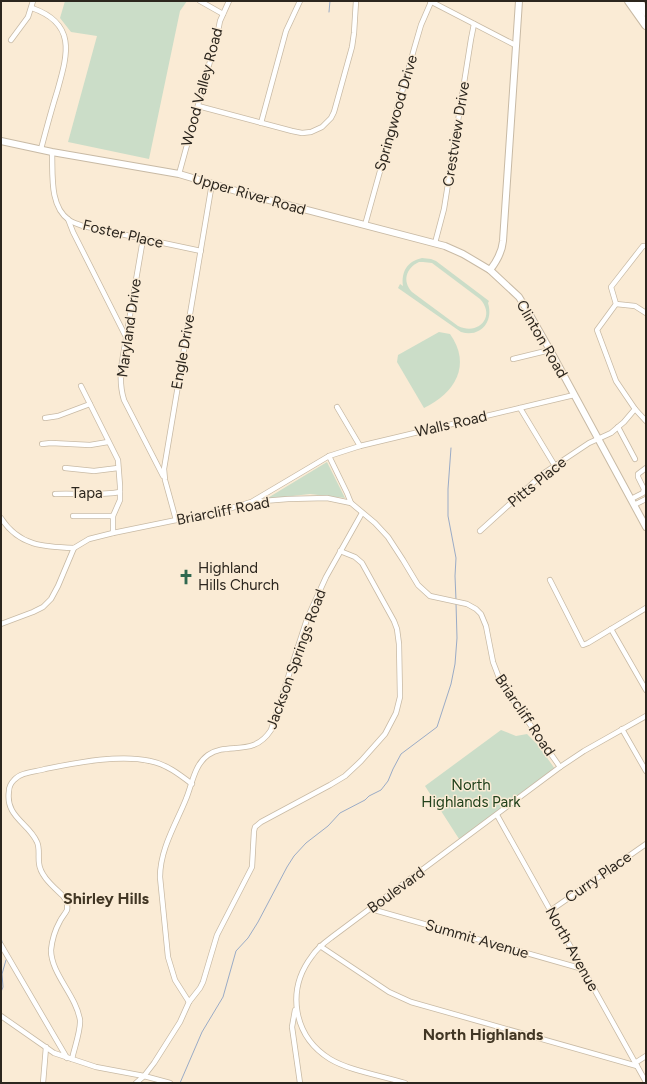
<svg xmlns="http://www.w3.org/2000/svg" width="647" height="1084" font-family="Figtree,sans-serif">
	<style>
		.green { fill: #cbddc8; fill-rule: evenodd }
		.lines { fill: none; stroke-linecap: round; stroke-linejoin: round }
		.stream { stroke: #9aabc6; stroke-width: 1 }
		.street-casing { stroke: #c8baa5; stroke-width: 6 }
		.secondary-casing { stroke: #c8baa5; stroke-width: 8 }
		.highway-casing { stroke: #c8baa5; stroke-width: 10 }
		.street { stroke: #fff; stroke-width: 4.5 }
		.secondary { stroke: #fff; stroke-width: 6 }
		.highway { stroke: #fff; stroke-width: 8 }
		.labels { text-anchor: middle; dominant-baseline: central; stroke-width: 3; stroke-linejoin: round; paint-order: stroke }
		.street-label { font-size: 15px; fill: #2c261e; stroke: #faebd5 }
		.poi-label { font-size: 15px; fill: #2c261e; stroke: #faebd5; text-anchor: start }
		.park-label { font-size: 15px; fill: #21411b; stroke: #faebd5 }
		.neighbourhood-label { font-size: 16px; font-weight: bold; fill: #413624; stroke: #faebd5 }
	</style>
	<rect width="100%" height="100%" fill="#faebd5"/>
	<g class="green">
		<path d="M65 1H187L180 11 149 159 68 142 97 36 71 32 60 18Z"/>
		<path d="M422 258 431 259 436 261 489 301 488 303C494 322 480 338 461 332L398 288 400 284 403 286C401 271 408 261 422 258ZM419 262H423L432 263 480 299C496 316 479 336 458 326L412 292C402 281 406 268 419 262Z"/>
		<path d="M439 332 450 334C472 365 455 393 424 408L397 362 398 355Z"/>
		<path d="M327 462 345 498 310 494 266 499Z"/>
		<path d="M501 730 516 736 527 734 538 745 555 769 461 842 425 786Z"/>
	</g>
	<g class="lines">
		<g class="stream">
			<path d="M329 12 330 1"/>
			<path d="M451 448 448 489V516L456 558 455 576 456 600"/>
			<path d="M1 938 3 945"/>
			<path d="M1 992 3 987 2 974 6 960"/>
			<path d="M180 1083 202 1032 223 997 236 951 248 938 258 922 287 867 294 856 306 843 328 826 340 813 365 800 369 796 381 790 388 781 393 769 401 754 437 727 451 684 455 664 457 638 456 603"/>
		</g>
		<g class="street-casing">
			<g id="street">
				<path d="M200 1 223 14"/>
				<path d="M430 1 515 45"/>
				<path d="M32 8C78 24 67 56 57 92 51 111 46 130 41 149"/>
				<path d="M11 40 28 17 33 1"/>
				<path d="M198 106 292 131 302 133 311 132 322 127 331 118 334 112 352 47 354 33 356 1"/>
				<path d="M261 123 286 31 300 1"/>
				<path d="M52 152C53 173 49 206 69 220 73 223 78 224 83 226L201 251"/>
				<path d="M179 174 217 36 220 21 229 1"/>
				<path d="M68 219 73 232 126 337"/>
				<path d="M365 225 414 49 421 25 431 2"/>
				<path d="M143 239 122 362C120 375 120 387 124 400L163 476"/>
				<path d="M435 243 444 209 471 39 474 24"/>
				<path d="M646 246H643L611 287 616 304 597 330 616 381 635 409 646 421"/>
				<path d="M616 304 635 306 646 313"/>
				<path d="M513 359 550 350"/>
				<path d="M81 386 118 460 120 486V500L113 516V533"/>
				<path d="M337 407 360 446"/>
				<path d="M520 408 555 466"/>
				<path d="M45 418 58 416 90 404"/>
				<path d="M618 427 635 459"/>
				<path d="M42 444 51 443 90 445 108 442"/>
				<path d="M329 456 347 493 351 503"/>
				<path d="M65 468 94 471 118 468"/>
				<path d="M55 494C78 493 97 496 120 492"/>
				<path d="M631 499 643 493 644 489 638 477V474L646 468"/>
				<path d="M253 501 329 456 360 446 574 395"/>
				<path d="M634 505 646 499"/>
				<path d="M73 516H113"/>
				<path d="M1 518C19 546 44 547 74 548"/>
				<path d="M176 520 165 480 164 469 212 183"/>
				<path d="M480 531 544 473 589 443 611 433 624 422 635 409"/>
				<path d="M550 580 583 645 588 643 646 608"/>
				<path d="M1 624 33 612 43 607 51 599 58 586 74 548 89 539 113 533 225 510 251 502 288 499 327 498 351 503 375 523 388 537 403 560 418 585 430 596 467 604 476 609 481 614 486 626 493 662 501 683 560 767"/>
				<path d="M611 629 646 690"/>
				<path d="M622 729 646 771"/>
				<path d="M497 815 646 1082"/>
				<path d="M371 909 583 969"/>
				<path d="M550 911 646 844"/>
				<path d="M1 945 67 1058"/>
				<path d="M320 946 389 992 411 1002 637 1066"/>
				<path d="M189 1002 175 980 168 957 160 877C160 849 176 824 186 799 192 785 194 765 208 755 228 741 253 758 271 730L307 619 326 577 362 513"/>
				<path d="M295 1010 292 1027 300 1083"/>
				<path d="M1 1016 54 1053 96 1067 144 1076 170 1083"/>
				<path d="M72 1059C74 1049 81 1030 80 1020 76 995 51 974 51 950 52 940 55 930 60 921 62 917 65 914 67 910 68 905 66 900 63 896 54 887 40 876 39 863 38 856 40 848 37 842 29 823 5 817 9 791 9 787 11 783 14 780 21 772 35 772 45 769 76 763 119 754 150 761 166 764 179 774 192 784"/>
				<path d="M635 1063 646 1056"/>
				<path d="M43 1083 46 1047"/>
				<path d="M136 1083 144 1076 154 1063 180 1022 189 1002 200 988 203 982 217 935 252 867 254 831 255 827 261 822 330 785 345 776 361 761 385 734 396 713 400 697 399 644 397 629 394 621 362 563 355 557 340 551"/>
				<path d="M405 1083C383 1076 350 1071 330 1059 293 1036 286 990 312 956 317 948 324 943 332 937L560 767 584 751 646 716"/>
			</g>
		</g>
		<g class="secondary-casing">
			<g id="secondary">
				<path d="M1 141 52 152 179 174 250 195 445 246 463 254 490 270 519 297 530 315 550 350 646 527"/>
				<path d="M490 270C497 261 502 252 503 241L519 1"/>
			</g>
		</g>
		<g class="highway-casing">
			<g id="highway">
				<path d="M629 1 646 25"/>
				<path d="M638 1 646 12"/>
			</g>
		</g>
		<use href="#street" class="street"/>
		<use href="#secondary" class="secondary"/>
		<use href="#highway" class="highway"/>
	</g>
	<defs>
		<g id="church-bare" transform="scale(1.2)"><path d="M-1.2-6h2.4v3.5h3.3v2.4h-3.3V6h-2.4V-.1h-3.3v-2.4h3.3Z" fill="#306850" stroke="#faebd5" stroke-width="2.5" paint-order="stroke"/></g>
	</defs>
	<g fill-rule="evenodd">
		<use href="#church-bare" x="186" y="577"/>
	</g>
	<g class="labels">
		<g class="street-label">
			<text transform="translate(202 87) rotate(-75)">Wood Valley Road</text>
			<text transform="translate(396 113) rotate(-74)">Springwood Drive</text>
			<text transform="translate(456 134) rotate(-81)">Crestview Drive</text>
			<text transform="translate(249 194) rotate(16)">Upper River Road</text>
			<text transform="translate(123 234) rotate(13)">Foster Place</text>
			<text transform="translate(129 328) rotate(-82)">Maryland Drive</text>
			<text transform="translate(542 339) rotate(60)">Clinton Road</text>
			<text transform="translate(183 352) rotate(-80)">Engle Drive</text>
			<text transform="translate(451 424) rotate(-13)">Walls Road</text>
			<text transform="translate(537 482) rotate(-39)">Pitts Place</text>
			<text x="87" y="493">Tapa</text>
			<text transform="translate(223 511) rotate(-11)">Briarcliff Road</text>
			<text transform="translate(296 659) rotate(-70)">Jackson Springs Road</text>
			<text transform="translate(525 715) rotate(56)">Briarcliff Road</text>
			<text transform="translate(598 877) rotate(-35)">Curry Place</text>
			<text transform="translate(396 890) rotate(-36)">Boulevard</text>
			<text transform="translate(477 939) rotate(16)">Summit Avenue</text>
			<text transform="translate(572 949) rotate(61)">North Avenue</text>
		</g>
		<g class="poi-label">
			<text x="198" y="568">Highland<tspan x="198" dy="17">Hills Church</tspan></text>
		</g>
		<g class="park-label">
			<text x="471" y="785">North<tspan x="471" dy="17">Highlands Park</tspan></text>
		</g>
		<g class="neighbourhood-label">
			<text x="106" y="898">Shirley Hills</text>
			<text x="483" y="1034">North Highlands</text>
		</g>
	</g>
	<rect width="647" height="1084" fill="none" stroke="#2c261e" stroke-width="4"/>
</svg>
